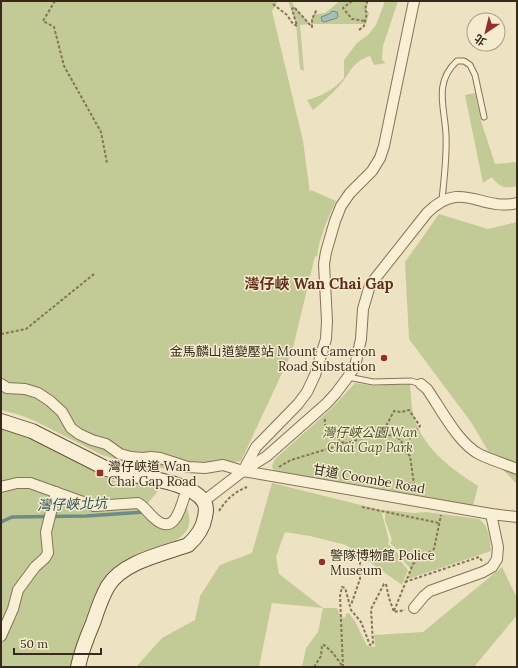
<svg xmlns="http://www.w3.org/2000/svg" width="518" height="668" font-family="Lora,'Noto Sans TC',serif">
	<style>
		.green { fill: #c2cb95 }
		.water { fill: #a3c0b9; stroke: #6b8d86 }
		.lines { fill: none; stroke-linecap: round; stroke-linejoin: round }
		.stream { stroke: #6b8d86; stroke-width: 3.5 }
		.lane-casing { stroke: #867359; stroke-width: 7 }
		.street-casing { stroke: #867359; stroke-width: 12 }
		.secondary-casing { stroke: #68543c; stroke-width: 16 }
		.path { stroke: #867359; stroke-width: 2; stroke-dasharray: 3 2; stroke-linecap: butt }
		.lane { stroke: #f8efd4; stroke-width: 5 }
		.street { stroke: #f8efd4; stroke-width: 10 }
		.secondary { stroke: #f8efd4; stroke-width: 14 }
		.poi-dot { fill: #952d29; stroke: #f5ecd0; stroke-width: 1.5 }
		.labels { text-anchor: middle; dominant-baseline: central; stroke-width: 3; stroke-linejoin: round; paint-order: stroke }
		.poi-label { font-size: 13px; fill: #362a1d; stroke: #f5ecd0; text-anchor: start }
		.park-label { font-size: 13px; font-style: italic; fill: #445224; stroke: #f5ecd0 }
		.street-label { font-size: 13px; fill: #362a1d; stroke: #f5ecd0 }
		.water-label { font-size: 14px; font-style: italic; fill: #2c5655; stroke: #f5ecd0 }
		.quarter-label { font-size: 15px; font-weight: bold; fill: #622e1d; stroke: #f5ecd0 }
	</style>
	<rect width="100%" height="100%" fill="#ede2c1"/>
	<g class="green">
		<path d="M1 1H278L272 11 303 141 310 193 311 190 336 201C328 218 319 238 317 257L315 256 292 352 241 461 175 470 122 461 102 455 35 421 20 415 1 410Z"/>
		<path d="M288 1H292L294 6 310 24 300 25 304 71 300 69 296 23Z"/>
		<path d="M340 1H369C367 7 364 8 369 13L366 24H311V20L315 12 317 14 325 13Z"/>
		<path d="M385 1H398L383 46 382 60 386 63 374 65 370 56C351 62 351 73 339 86 331 95 322 102 313 110L307 100C322 96 333 90 344 78V60L357 43 368 35 376 25Z"/>
		<path d="M475 93 481 121 495 164 517 162V186C505 189 499 187 492 177L483 183 465 95Z"/>
		<path d="M439 214 488 229 517 222V484L494 461 471 422 409 339 405 262Z"/>
		<path d="M355 383 374 386 394 384 410 385C411 394 411 404 413 413 421 447 450 468 478 486L473 506 278 473 273 469 272 466 275 459 332 408Z"/>
		<path d="M1 428 29 437 107 478 115 481 121 479 162 486 140 513H145L172 527C181 521 183 515 186 505 201 543 162 543 137 554 126 559 115 565 107 574 97 586 92 601 87 615 80 632 74 649 70 667H1Z"/>
		<path d="M272 483 381 510 389 540 388 544 398 553 399 559 408 570 402 585 346 545 310 536 285 532 276 557 279 574 323 608H337L340 616 345 618 346 614 349 613 356 623 367 646 375 647 374 635 423 632 502 567 517 598V615L474 667H302L306 648 318 632 323 608 272 603 259 667H136L162 638 195 620 200 596 220 565 252 553Z"/>
		<path d="M385 510 414 513 426 512 479 519C489 526 490 539 491 551L405 580 409 575 411 569 401 559 400 552 390 543 392 540 385 520Z"/>
	</g>
	<path class="water" d="M332 11 337 12 338 16 337 18 324 22 322 21 321 17 329 14Z"/>
	<g class="lines">
		<path class="stream" d="M1 522 12 517 86 516 145 512"/>
		<g class="lane-casing">
			<g id="lane">
				<path d="M442 200C444 179 447 157 446 135 445 108 433 83 457 61H464L470 65 475 75 484 117"/>
				<path d="M348 377 373 382 411 381 421 384"/>
			</g>
		</g>
		<g class="street-casing">
			<g id="street">
				<path d="M1 384 7 388 25 389 38 393 50 401 62 412 71 428 79 434 92 440 106 444 120 454 131 457 143 458 151 457 160 458 188 467 205 468 223 465 243 471 491 514 517 517"/>
				<path d="M421 384 427 389C441 409 458 443 479 454 491 460 505 464 517 469"/>
				<path d="M243 471 256 447 298 404 307 392 315 375 326 339 327 321 324 264 326 252 335 221 341 206 350 193 372 171 380 158 384 146 414 1"/>
				<path d="M1 487 17 483H30L94 506 138 503C144 506 148 513 154 518 176 539 182 502 187 488"/>
				<path d="M204 501 243 471 267 456 327 403 336 393 348 377 355 366 361 339 363 309 370 285 427 213C462 178 480 212 517 203"/>
				<path d="M414 608 424 596 430 591 483 572 492 567 497 559 498 547 491 514"/>
				<path d="M1 636 13 609 18 590 35 567 45 558 48 553 46 532 56 492"/>
			</g>
		</g>
		<g class="secondary-casing">
			<path id="secondary" d="M1 421 32 431 107 469C131 477 192 480 204 502 207 507 206 512 205 517 203 529 197 537 188 545 162 554 123 562 108 586 101 598 97 611 93 623 87 637 81 652 78 667"/>
		</g>
		<g class="path">
			<path d="M55 1 43 21 54 27 64 66 101 132 107 163"/>
			<path d="M352 1 343 8 352 19 365 21"/>
			<path d="M273 4 287 15 293 24 297 26 292 9 294 7 312 27V19L317 9"/>
			<path d="M359 30 364 26 367 13 365 10 367 2 366 1"/>
			<path d="M1 334 26 329 94 274"/>
			<path d="M325 419C323 431 335 438 344 443"/>
			<path d="M383 435 385 428 394 411 401 412 409 410 420 426 403 447"/>
			<path d="M279 467 291 460 377 434 395 436 401 440 404 450 410 456 414 484 406 483V486L415 487V491"/>
			<path d="M362 507 439 523"/>
			<path d="M219 511C226 500 234 492 247 487"/>
			<path d="M346 549 360 559V579L351 605"/>
			<path d="M405 582 479 557 482 561"/>
			<path d="M394 611 413 564 434 549 441 515"/>
			<path d="M314 667 321 656 322 645H324L333 653 343 667"/>
			<path d="M343 667 340 596 342 587 345 588 346 591 351 610 361 622 370 645 373 644 371 609 384 584H386L389 598 394 612 405 610"/>
		</g>
		<use href="#lane" class="lane"/>
		<use href="#street" class="street"/>
		<use href="#secondary" class="secondary"/>
	</g>
	<g class="poi-dot">
		<circle cx="384" cy="358" r="4"/>
		<rect x="96" y="469" width="8" height="8" rx="2"/>
		<circle cx="322" cy="562" r="4"/>
	</g>
	<g class="labels">
		<g class="poi-label">
			<text x="376" y="351" text-anchor="end">金馬麟山道變壓站 Mount Cameron<tspan x="376" dy="15">Road Substation</tspan></text>
			<text x="108" y="466">灣仔峽道 Wan<tspan x="108" dy="15">Chai Gap Road</tspan></text>
			<text x="330" y="555">警隊博物館 Police<tspan x="330" dy="15">Museum</tspan></text>
		</g>
		<g class="park-label">
			<text x="370" y="432">灣仔峽公園 Wan<tspan x="370" dy="15">Chai Gap Park</tspan></text>
		</g>
		<g class="street-label">
			<text transform="translate(369 479) rotate(10)">甘道 Coombe Road</text>
		</g>
		<g class="water-label">
			<text transform="translate(72 504) rotate(-2)">灣仔峽北坑</text>
		</g>
		<g class="quarter-label">
			<text x="319" y="283">灣仔峽 Wan Chai Gap</text>
		</g>
	</g>
	<rect width="518" height="668" fill="none" stroke="#362a1d" stroke-width="4"/>
	<g transform="translate(486 32) rotate(215)"><circle r="19" fill="#f5ecd0" stroke="#a99e88"/>
	<path d="M0-3L7 15L0 10L-7 15Z" fill="#952d29"/>
	<text y="-6" font-size="11" font-weight="bold" text-anchor="middle" fill="#362a1d">北</text>
	</g>
	<path d="M14 648v6h87v-6" fill="none" stroke="#362a1d" stroke-width="2"/>
	<text x="20" y="648" font-size="12" fill="#362a1d" stroke="#f5ecd0" stroke-width="3" paint-order="stroke">50 m</text>
</svg>
